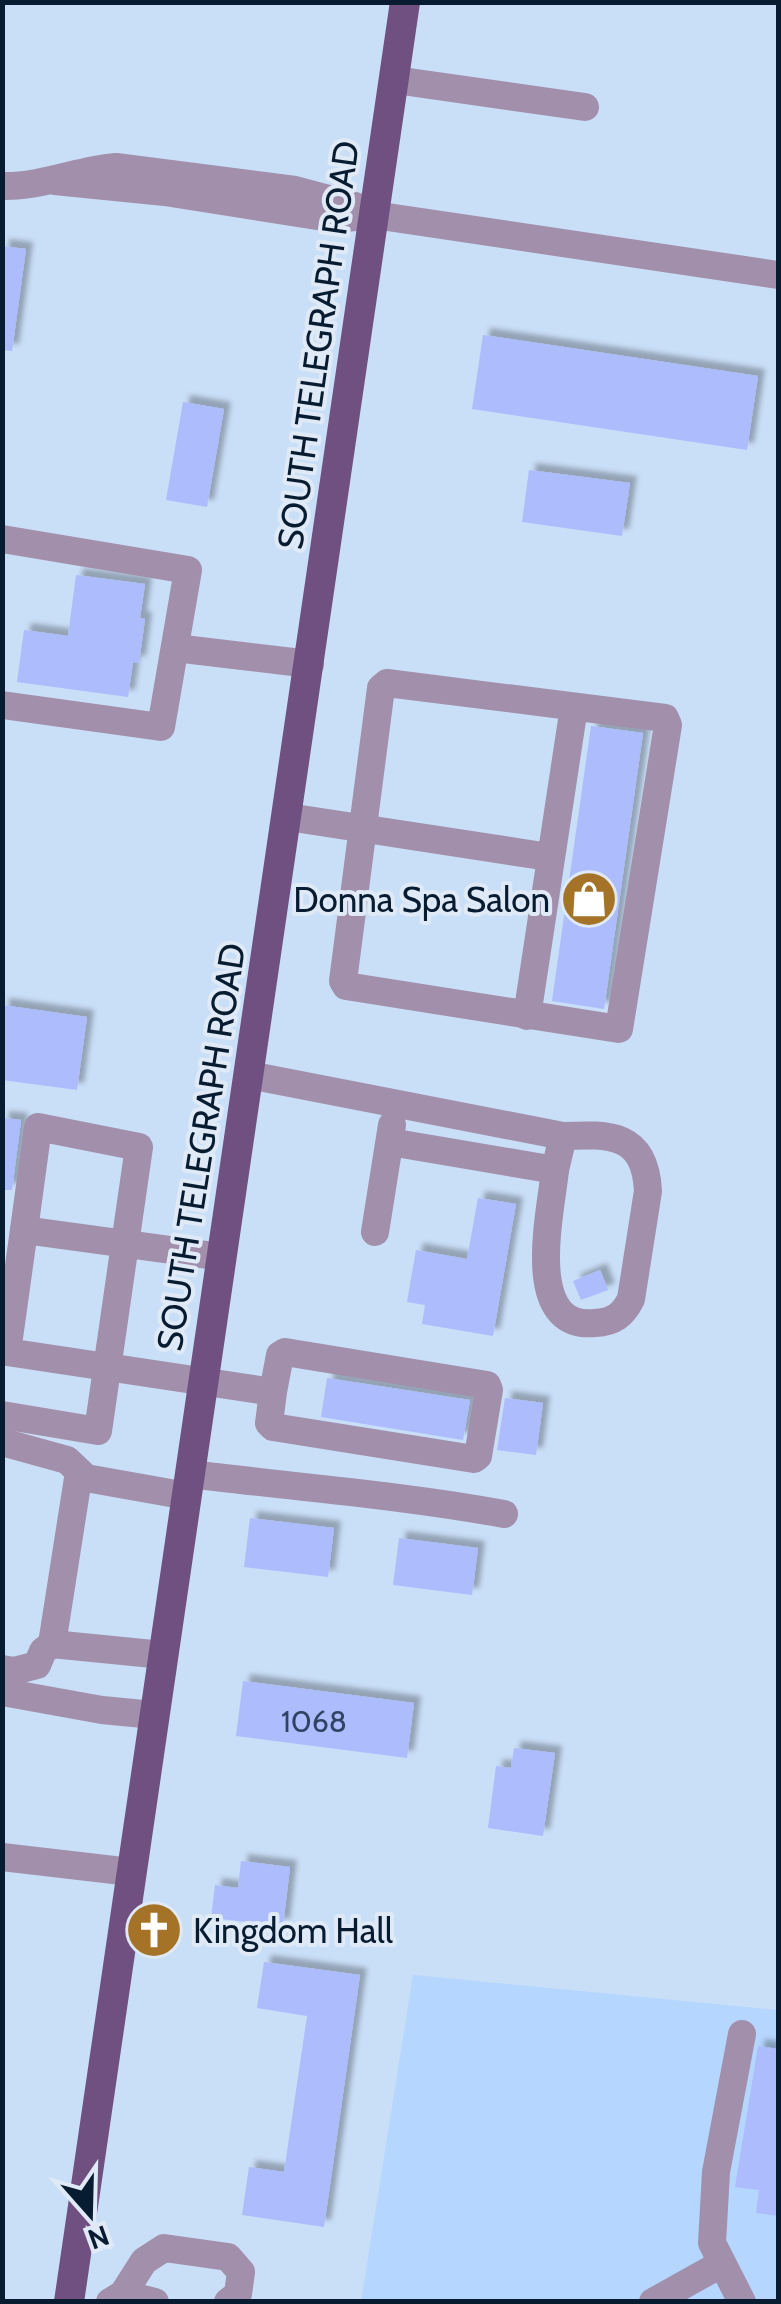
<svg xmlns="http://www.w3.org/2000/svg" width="781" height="2304" font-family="Cabin,sans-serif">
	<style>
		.built { fill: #b5d6ff }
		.building { fill: #acbcfc; filter: url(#shadow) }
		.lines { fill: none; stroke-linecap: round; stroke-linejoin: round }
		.minor { stroke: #a18fab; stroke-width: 28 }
		.major { stroke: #704f81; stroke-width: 30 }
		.labels { text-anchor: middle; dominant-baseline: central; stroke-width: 8; stroke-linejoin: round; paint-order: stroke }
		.number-label { font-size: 30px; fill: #304364 }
		.street-label { font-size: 35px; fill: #071b31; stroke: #e0eaf6 }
		.poi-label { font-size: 35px; fill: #071b31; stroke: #e0eaf6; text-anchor: end }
	</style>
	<defs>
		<filter id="shadow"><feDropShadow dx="7" dy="-7" stdDeviation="2.5" flood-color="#0004"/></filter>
	</defs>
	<rect width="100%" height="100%" fill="#c9def7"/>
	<path class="built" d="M413 1975 778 2010V2301L361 2302Z"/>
	<g class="building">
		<path d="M2 246 26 249 12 351 2 350Z"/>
		<path d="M483 335 758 376 747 450 472 409Z"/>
		<path d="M183 402 224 409 207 507 166 500Z"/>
		<path d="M529 470 630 483 622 536 522 522Z"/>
		<path d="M76 575 145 584 140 618 145 619 139 663 133 662 128 697 17 682 24 630 68 636Z"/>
		<path d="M591 726 643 733 604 1009 552 1001Z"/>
		<path d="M2 1005 87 1017 77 1090 2 1080Z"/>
		<path d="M2 1118 21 1120 12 1190H2Z"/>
		<path d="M478 1198 516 1204 493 1336 422 1324 425 1305 407 1302 416 1250 467 1259Z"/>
		<path d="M600 1270 608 1290 581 1300 573 1281Z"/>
		<path d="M327 1378 470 1400 463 1440 321 1417Z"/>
		<path d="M505 1398 543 1403 536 1455 497 1450Z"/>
		<path d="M250 1518 334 1528 328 1577 244 1567Z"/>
		<path d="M399 1538 478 1548 472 1595 393 1585Z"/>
		<path d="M243 1681 414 1703 407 1758 236 1736Z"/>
		<path d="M514 1748 555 1753 543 1836 488 1828 496 1766 511 1768Z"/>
		<path d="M241 1861 290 1867 283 1926 211 1918 215 1885 238 1888Z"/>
		<path d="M264 1962 360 1975 324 2227 242 2215 249 2167 284 2172 307 2016 257 2008Z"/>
		<path d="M758 2046 778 2049V2216L756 2213 759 2190 735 2187Z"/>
	</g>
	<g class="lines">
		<g class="minor">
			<path d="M395 80 585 107"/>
			<path d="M55 181 165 192 336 219 374 215 778 275"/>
			<path d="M2 186C42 187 78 170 116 167L295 190 355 206"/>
			<path d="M2 539 188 570 161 727 2 705"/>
			<path d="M175 648 310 664"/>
			<path d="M387 683 665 718 668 725 619 1029 346 986 343 981 381 688Z"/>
			<path d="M288 817 549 857"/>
			<path d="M527 1016 574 707"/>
			<path d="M249 1075 563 1136 555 1170 390 1142"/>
			<path d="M555 1170C551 1212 522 1330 595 1323 614 1322 623 1315 631 1299L648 1191C645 1133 610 1134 563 1136"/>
			<path d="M375 1232 392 1125"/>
			<path d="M222 1257 24 1230 7 1352 273 1392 280 1355 285 1352 487 1385 489 1390 478 1456 474 1459 273 1427 269 1423 273 1392"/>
			<path d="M2 1415 98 1431 139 1147 38 1127 24 1230"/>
			<path d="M2 1442 67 1460 86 1478 187 1496"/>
			<path d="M190 1474C295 1487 400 1495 504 1514"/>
			<path d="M52 1644 79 1472"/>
			<path d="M2 1669 14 1671 37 1665 43 1651 52 1644 163 1655"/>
			<path d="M2 1692 102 1710 154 1715"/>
			<path d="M2 1857 131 1872"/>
			<path d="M742 2034 716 2172 712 2243 742 2302"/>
			<path d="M123 2294 155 2302"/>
			<path d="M110 2302 123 2294 144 2261 164 2248 228 2257 241 2272 238 2294 228 2302"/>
			<path d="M653 2302 721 2264"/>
		</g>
		<path class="major" d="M69 2302 405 2"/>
	</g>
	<defs>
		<g id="shop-disc" transform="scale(2.875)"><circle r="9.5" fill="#a47328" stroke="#e0eaf6"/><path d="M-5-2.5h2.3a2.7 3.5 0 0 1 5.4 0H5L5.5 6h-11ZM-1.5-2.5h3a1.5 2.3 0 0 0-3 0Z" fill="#fff"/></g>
		<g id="church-disc" transform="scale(2.875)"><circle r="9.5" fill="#a47328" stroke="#e0eaf6"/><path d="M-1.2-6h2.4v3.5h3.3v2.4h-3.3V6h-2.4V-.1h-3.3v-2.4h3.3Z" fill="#fff"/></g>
	</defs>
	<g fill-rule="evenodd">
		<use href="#shop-disc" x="589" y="899"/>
		<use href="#church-disc" x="154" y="1930"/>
	</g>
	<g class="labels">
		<g class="number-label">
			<text x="314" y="1721">1068</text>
		</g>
		<g class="street-label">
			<text transform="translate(318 345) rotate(-82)">SOUTH TELEGRAPH ROAD</text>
			<text transform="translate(201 1147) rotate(-81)">SOUTH TELEGRAPH ROAD</text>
		</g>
		<g class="poi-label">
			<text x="550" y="899">Donna Spa Salon</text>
			<text x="193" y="1930" text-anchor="start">Kingdom Hall</text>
		</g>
	</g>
	<rect width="781" height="2304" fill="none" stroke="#071b31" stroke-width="10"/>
	<g transform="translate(90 2214) rotate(160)" stroke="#e0eaf6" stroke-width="8" paint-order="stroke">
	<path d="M0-8L18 38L0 25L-18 38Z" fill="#071b31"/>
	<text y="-15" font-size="28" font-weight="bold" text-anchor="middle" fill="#071b31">N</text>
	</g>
</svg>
